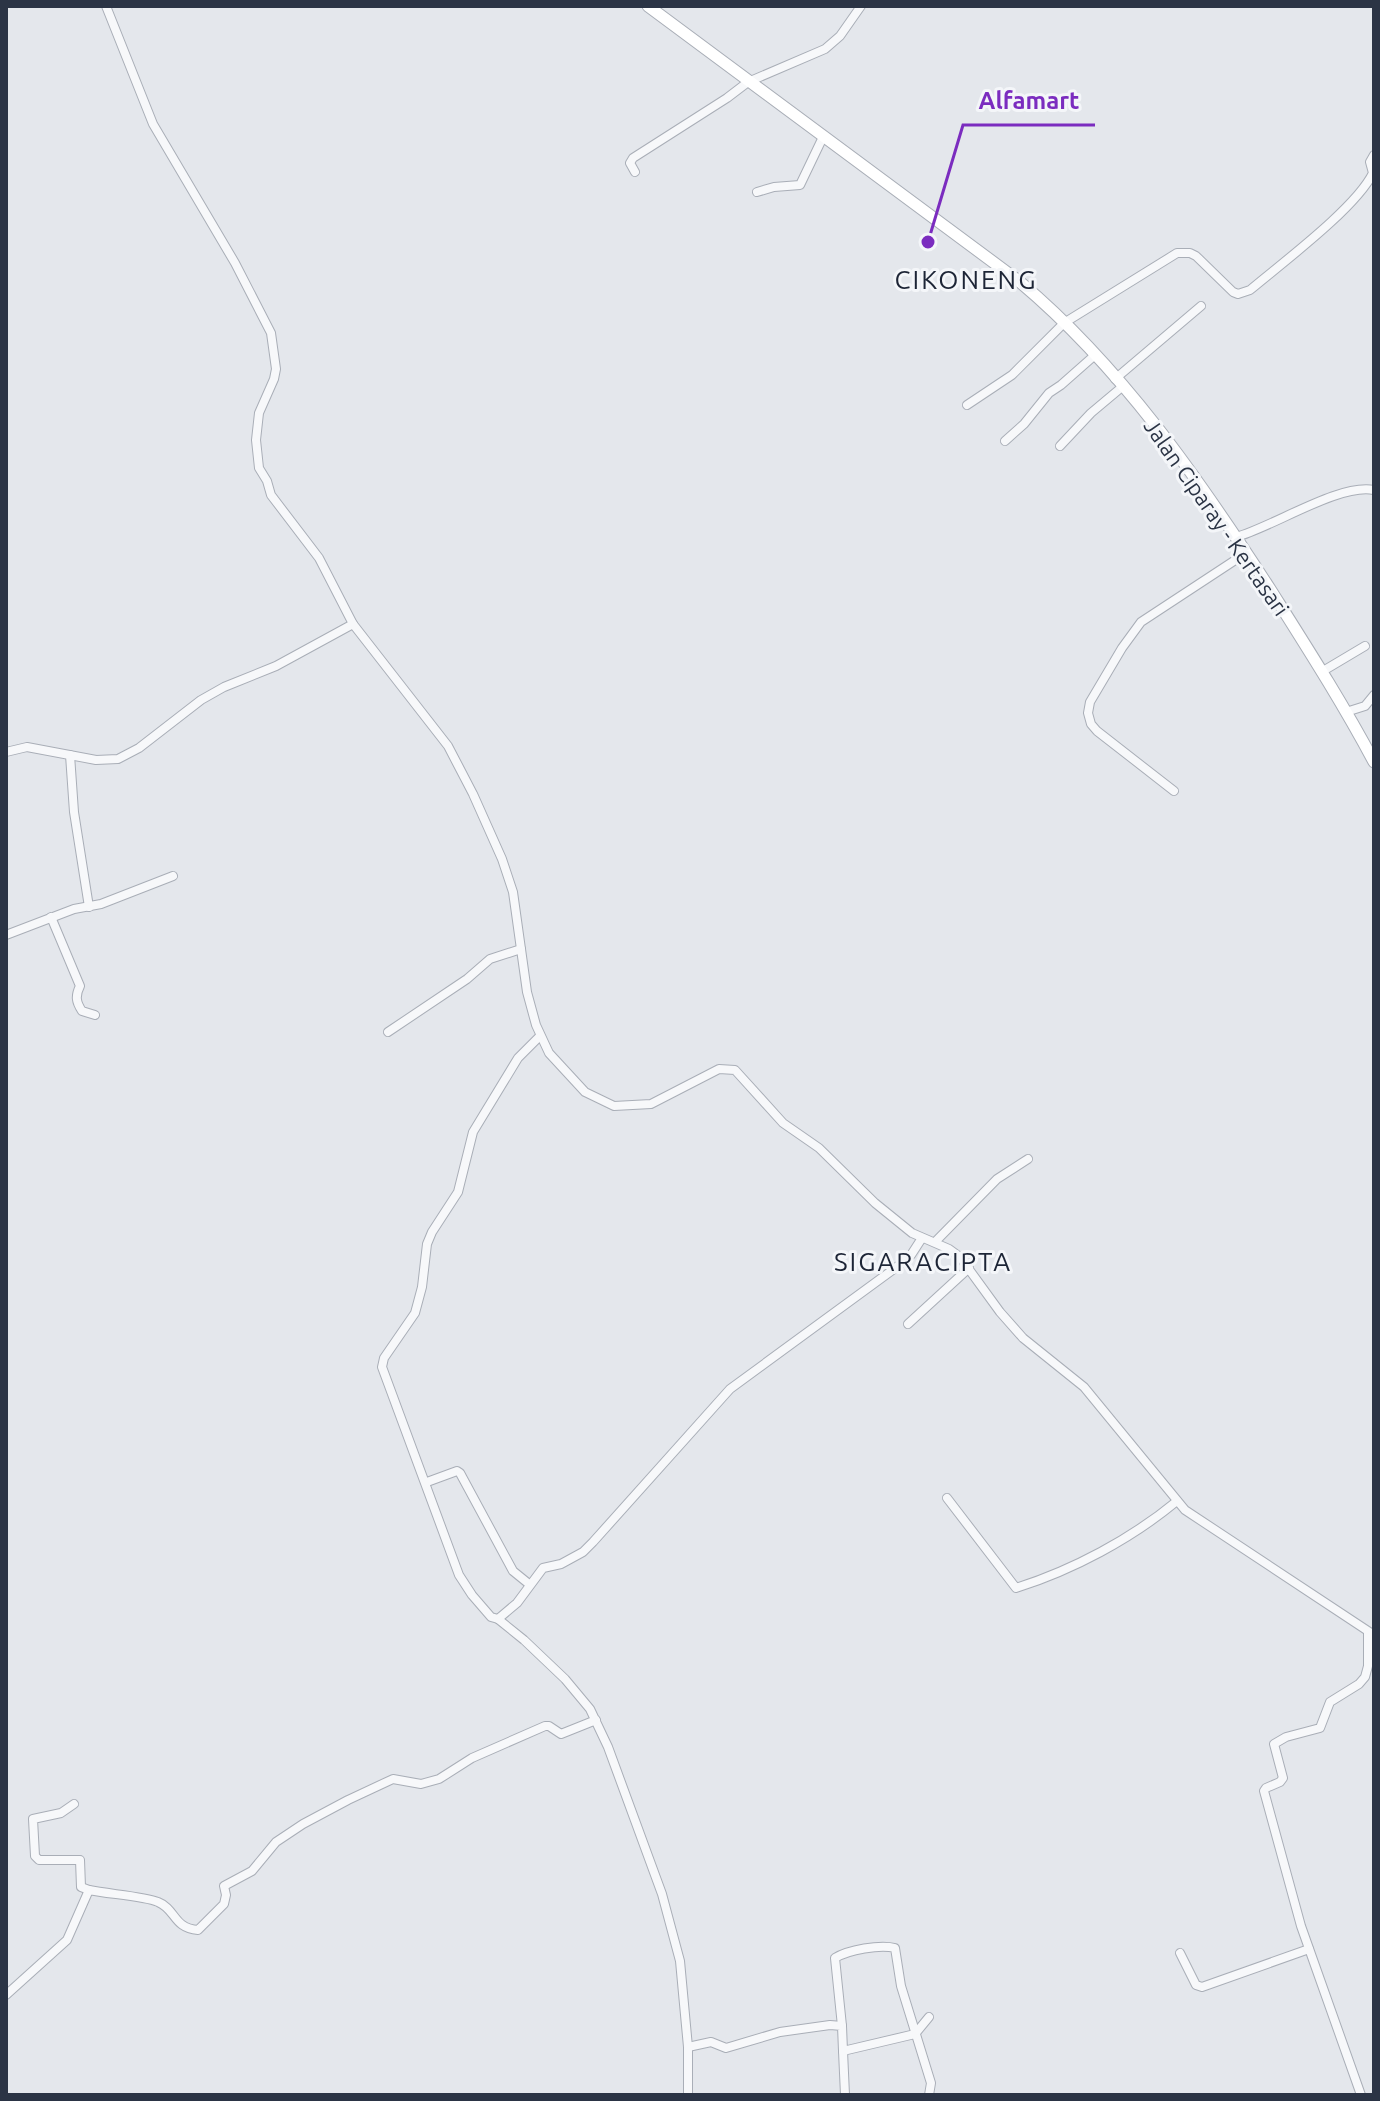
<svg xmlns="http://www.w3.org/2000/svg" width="1380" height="2101" font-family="Ubuntu,sans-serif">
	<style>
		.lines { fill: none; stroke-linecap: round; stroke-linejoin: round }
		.minor-casing { stroke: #a9aeb7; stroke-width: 10 }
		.secondary-casing { stroke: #a9aeb7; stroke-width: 13 }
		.minor { stroke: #f7f8fa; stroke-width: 8 }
		.secondary { stroke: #fff; stroke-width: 11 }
		.labels { text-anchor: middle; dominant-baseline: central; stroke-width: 6; stroke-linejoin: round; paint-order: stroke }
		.street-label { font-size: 22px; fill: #2b3445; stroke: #f4f6f9 }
		.quarter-label { font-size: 26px; letter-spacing: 2px; fill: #1d2536; stroke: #f4f6f9 }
		.leader { fill: none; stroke: #7b2cbf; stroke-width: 3 }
		.callout-dot { fill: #7b2cbf; stroke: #f4f6f9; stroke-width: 3 }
		.callout-label { font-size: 24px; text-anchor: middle; font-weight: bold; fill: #7b2cbf; stroke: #f4f6f9; stroke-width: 6; stroke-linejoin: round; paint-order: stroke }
	</style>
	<rect width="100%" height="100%" fill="#e4e7ec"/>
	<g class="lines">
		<g class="minor-casing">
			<g id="minor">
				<path d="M106 6 153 124 235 263 271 333 276 369 274 379 259 413 256 440 259 468 267 481 271 495 319 558 353 624 448 746 473 794 502 859 513 892 527 992 536 1025 549 1053 585 1092 614 1106 651 1104 719 1069 735 1070 783 1123 819 1148 875 1203 912 1233 949 1249 960 1257 1000 1312 1023 1338 1084 1387 1185 1510 1374 1635"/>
				<path d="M635 172 630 163 633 158 727 98 748 82 825 49 840 36 861 6"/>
				<path d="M757 192 774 187 800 185 823 137"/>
				<path d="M1115 379 1201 306"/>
				<path d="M967 405 1012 375 1064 323 1177 253H1190L1196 256 1233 292 1238 294 1250 290C1282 263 1356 208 1373 173L1370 162 1374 155"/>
				<path d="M1005 441 1024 424 1049 393 1061 385 1095 355"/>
				<path d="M1060 446 1091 413 1122 387"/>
				<path d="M1236 537C1273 527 1339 483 1374 490"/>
				<path d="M1323 671 1365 646"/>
				<path d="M1346 712 1365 706 1374 695"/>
				<path d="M6 752 27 747 96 760 118 759 139 748 201 700 224 687 276 666 353 624"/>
				<path d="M70 755 74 812 89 907"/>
				<path d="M1174 791 1097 731 1091 724 1088 713 1090 702 1122 648 1141 622 1246 553"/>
				<path d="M51 917 80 986C75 996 76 1002 82 1011L95 1015"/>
				<path d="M6 935 74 909 101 904 173 876"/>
				<path d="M388 1032 467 979 490 959 521 949"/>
				<path d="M540 1036 518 1058 473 1132 458 1192 432 1232 427 1244 422 1287 415 1313 384 1358 382 1367 459 1575 472 1595 491 1617 498 1619 524 1640 565 1679 590 1709 608 1747 662 1894 680 1961 688 2047V2095"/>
				<path d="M935 1242 997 1179 1028 1159"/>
				<path d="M908 1324 969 1268"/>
				<path d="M427 1482 457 1471 460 1473 513 1571 529 1584"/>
				<path d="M947 1498 1016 1588C1073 1570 1131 1539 1177 1501"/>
				<path d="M498 1619 517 1603 543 1568 561 1564 583 1552 593 1542 730 1389 898 1266 911 1255 922 1238"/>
				<path d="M74 1804 61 1813 33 1819 35 1856 39 1860H80L81 1887 89 1890"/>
				<path d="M1180 1953 1196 1985 1202 1987 1309 1949"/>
				<path d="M6 1995 67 1940 89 1890C107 1894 144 1896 158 1902 176 1909 173 1928 198 1930L224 1904 226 1895 224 1886 252 1871 276 1842 303 1824 348 1800 393 1779 421 1784 439 1779 472 1758 545 1726H549L561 1734 596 1720"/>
				<path d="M842 2026 835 1958C848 1950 880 1944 895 1948L901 1986 931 2083 929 2095"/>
				<path d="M688 2047 711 2042 726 2048 780 2032 830 2025 842 2026 843 2051 915 2034 929 2017"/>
				<path d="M843 2051 845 2095"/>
				<path d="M1361 2095 1301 1926 1264 1791 1266 1788 1280 1782 1283 1778 1274 1744 1286 1737 1320 1728 1330 1702 1359 1684 1365 1677 1368 1666V1633"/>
			</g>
		</g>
		<g class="secondary-casing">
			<path id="secondary" d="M648 6 1020 282C1121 367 1198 478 1270 589 1306 646 1342 702 1374 762"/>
		</g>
		<use href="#minor" class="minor"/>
		<use href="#secondary" class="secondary"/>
	</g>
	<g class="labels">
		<g class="street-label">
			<text transform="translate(1217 517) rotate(55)">Jalan Ciparay - Kertasari</text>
		</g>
		<g class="quarter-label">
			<text x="966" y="279">CIKONENG</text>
			<text x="923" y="1261">SIGARACIPTA</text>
		</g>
	</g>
	<path class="leader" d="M928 242L963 125H1095"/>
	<circle class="callout-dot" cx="928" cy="242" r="8"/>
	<g class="callout-label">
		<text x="1029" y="109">Alfamart</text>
	</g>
	<rect width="1380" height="2101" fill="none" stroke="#2b3445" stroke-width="16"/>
</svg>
